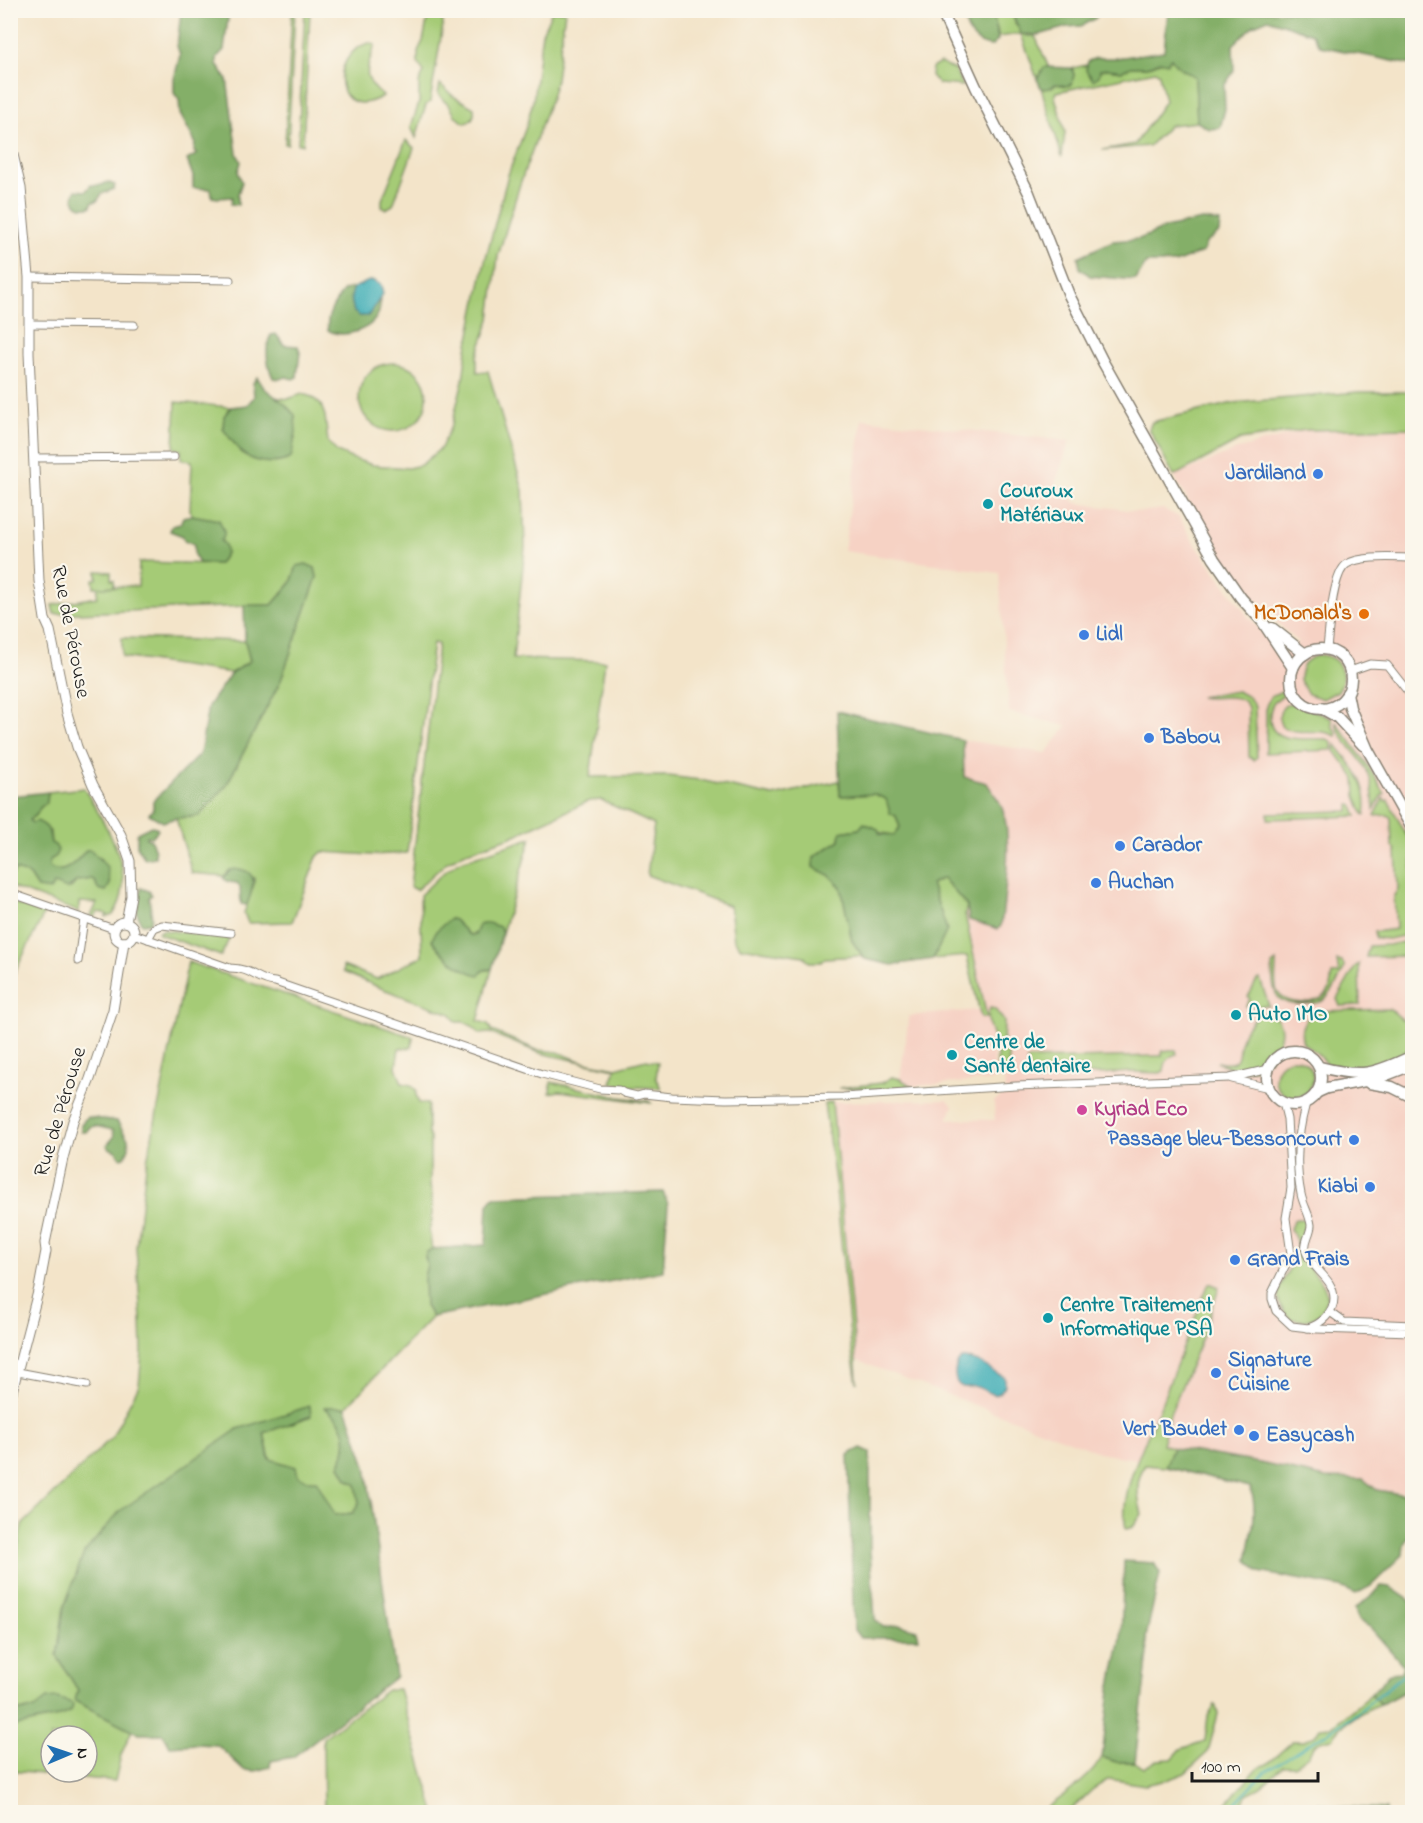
<svg xmlns="http://www.w3.org/2000/svg" width="1423" height="1823" font-family="'Indie Flower',sans-serif">
	<style>
		.built { fill: #f6d2c4 }
		.green { fill: #a5cb76; stroke: #607449; stroke-width: 1.5; fill-rule: evenodd }
		.forest { fill: #84af67; stroke: #506642; stroke-width: 1.5 }
		.water { fill: #39aab4; stroke: #2a6368; stroke-width: 1.5 }
		.lines { fill: none; stroke-linecap: round; stroke-linejoin: round }
		.stream { stroke: #39aab4; stroke-width: 2 }
		.minor-casing { stroke: #888072; stroke-width: 9 }
		.tertiary-casing { stroke: #888072; stroke-width: 11 }
		.primary-casing { stroke: #888072; stroke-width: 13 }
		.minor { stroke: #fff; stroke-width: 7 }
		.tertiary { stroke: #fff; stroke-width: 9 }
		.primary { stroke: #fff; stroke-width: 10 }
		.shop-dot { fill: #3f7fe0; stroke: #fbf7ec; stroke-width: 2 }
		.culture-dot { fill: #0f9aa8; stroke: #fbf7ec; stroke-width: 2 }
		.food-dot { fill: #e8710a; stroke: #fbf7ec; stroke-width: 2 }
		.hotel-dot { fill: #d1479c; stroke: #fbf7ec; stroke-width: 2 }
		.labels { text-anchor: middle; dominant-baseline: central; stroke-width: 4.5; stroke-linejoin: round; paint-order: stroke }
		.shop-label { font-size: 21px; font-weight: bold; fill: #366cbe; stroke: #fbf7ec; text-anchor: start }
		.culture-label { font-size: 21px; font-weight: bold; fill: #0d838f; stroke: #fbf7ec; text-anchor: start }
		.food-label { font-size: 21px; font-weight: bold; fill: #c56008; stroke: #fbf7ec; text-anchor: end }
		.street-label { font-size: 21px; fill: #1c1c1c; stroke: #fbf7ec }
		.hotel-label { font-size: 21px; font-weight: bold; fill: #b23c85; stroke: #fbf7ec; text-anchor: start }
	</style>
	<rect width="100%" height="100%" fill="#fbf7ec"/>
	<filter id="ink" filterUnits="userSpaceOnUse"><feTurbulence type="fractalNoise" baseFrequency=".0167" numOctaves="2"/><feDisplacementMap in="SourceGraphic" scale="12" xChannelSelector="R" yChannelSelector="G"/><feConvolveMatrix kernelMatrix="1 2 1 2 8 2 1 2 1" color-interpolation-filters="sRGB"/></filter>
	<filter id="wash" filterUnits="userSpaceOnUse"><feTurbulence type="fractalNoise" baseFrequency=".008" numOctaves="4" result="noise"/><feDisplacementMap in="SourceGraphic" scale="24" xChannelSelector="R" yChannelSelector="G"/><feGaussianBlur stdDeviation="1.35" result="paint"/><feColorMatrix in="noise" values="0 0 0 0 0 0 0 0 0 0 0 0 0 0 0 0 0 1.4 0 .05"/><feComposite in="paint" operator="in"/></filter>
	<g filter="url(#wash)">
		<rect width="100%" height="100%" fill="#f3e4c9"/>
		<path class="built" d="M862 419 1070 441 1055 483 1076 503 1141 512 1163 509 1179 517 1193 541 1247 615 1283 656 1298 642 1265 611 1227 569 1174 476 1239 449 1306 430 1412 428V1493L1377 1490 1363 1479 1326 1478 1162 1445 1136 1459 1104 1454 856 1360 832 1102 948 1100 953 1106 948 1119 995 1120 994 1102 1005 1094 1003 1047 990 1025 996 1080 912 1086 900 1079 909 1016 978 1010 981 1017H987L965 914 987 783 964 777 963 740 1046 753 1067 726 1009 712 999 573 844 551Z"/>
		<g class="green">
			<path d="M292 11H295L288 144H285Z"/>
			<path d="M305 11H310L303 144H298Z"/>
			<path d="M552 11H565L556 79 551 98 520 184 498 256 490 319 477 356V372L488 371 523 490 525 547 513 659 605 661 590 777 668 776 700 780 773 796 839 781 840 796 874 794 887 799 890 813 896 816 900 828 894 835 859 829 841 832 840 840 814 857 813 867 829 875 841 887 852 941 864 958 859 956 825 958 821 962H809L804 956 740 947 734 940 730 906 647 875 654 825 601 800 589 801 511 837 464 853 447 862 416 890 410 887 438 644 433 643 407 853 372 855 322 852 317 857 292 922 248 923 244 913 254 884V878L248 875 230 870 224 876 192 873 176 818 199 816 226 786 281 680 317 577 315 568 297 566 291 583 272 605 54 614 52 605 97 597 98 587H94L93 579H97V571L111 572V580H114V586L100 587 138 586 139 562 219 564 226 553 225 545 203 518 192 515 190 510 192 461 181 459V450L174 448 176 402 231 407 224 416 223 429C228 435 240 452 245 455 258 464 277 465 291 458L285 404 274 397 288 399 302 394 312 397 321 405 325 416 328 442 337 452 351 458 373 465 408 468 421 465 441 448 452 424 463 380 467 349 485 261 508 175 526 127 533 101 542 33Z"/>
			<path d="M993 11H1011L1016 25 1027 36H1035L1049 68H1044L1037 79 1021 34 998 37C998 27 993 20 993 11Z"/>
			<path d="M431 13 442 15 443 25 430 102 426 105 416 138 411 127 419 103V83L424 72 418 63V51L423 41 428 16Z"/>
			<path d="M369 43 375 45C368 68 359 76 383 96 334 125 327 54 369 43Z"/>
			<path d="M1170 58 1195 76 1197 122 1170 125 1149 146 1102 150 1135 144 1165 101 1159 74 1155 71 1057 92 1055 97 1065 132 1062 157 1041 88C1050 91 1064 79 1074 75L1072 68 1087 65 1086 70 1109 69 1122 71 1131 67H1147Z"/>
			<path d="M940 63 955 70 963 86 939 84 931 76 932 68Z"/>
			<path d="M440 84 453 96 474 108C475 115 473 121 465 123L456 117 448 103 445 102 438 94Z"/>
			<path d="M406 140 414 148 393 205 386 209 382 206V200Z"/>
			<circle cx="393" cy="397" r="34"/>
			<path d="M1358 392H1412V428L1306 430 1240 440 1174 476 1149 429 1152 422 1233 403Z"/>
			<path d="M122 638 245 641 250 661 231 673 122 657Z"/>
			<path d="M1322 655C1341 658 1348 676 1338 691L1323 699 1308 694 1300 680C1300 665 1308 656 1322 655Z"/>
			<path d="M1286 689 1288 692C1278 698 1271 702 1270 714 1267 747 1307 737 1327 739L1332 742V750L1266 753V706L1271 696Z"/>
			<path d="M1237 691 1249 697 1255 707 1257 757 1254 760 1249 757 1248 708C1241 689 1214 701 1200 697Z"/>
			<path d="M1291 703H1298L1332 719V726L1337 733 1336 736C1319 727 1299 736 1282 727 1276 717 1280 706 1291 703Z"/>
			<path d="M1336 722 1367 764 1385 794 1381 796 1374 810C1373 797 1373 784 1368 773 1361 755 1339 741 1336 722Z"/>
			<path d="M1335 744C1353 766 1370 784 1365 815L1363 814 1356 796 1355 778 1335 751Z"/>
			<path d="M84 788C104 824 141 874 113 915L106 917 107 914 98 912 95 917 91 916 97 903 79 902V912L11 887 10 877 15 870 28 874 37 888 54 884 71 888 77 881 92 879 95 881 98 889 106 891 110 884 101 859 86 850C78 860 63 878 49 867L51 844 50 831 32 823 29 820 37 814 40 808 47 802 48 792Z"/>
			<path d="M1383 798 1385 801 1388 800 1412 846V934L1389 939 1375 938 1374 932 1396 929 1394 895 1398 890 1396 850 1392 846 1391 818 1388 815 1375 816Z"/>
			<path d="M1349 805H1352L1357 816 1268 819V813L1349 811Z"/>
			<path d="M531 838 502 933 500 927 469 935 454 920 450 919 445 924 438 948C443 951 445 954 449 958 457 966 482 973 492 969L478 1021 488 1024 492 1031 537 1050 558 1052 580 1061 616 1068 646 1060 658 1062 656 1079 661 1088 632 1087 611 1083 616 1069 540 1053 490 1033 480 1034 472 1026 464 1022H456L451 1014 383 989 343 972V966L377 979 422 956 420 895 443 873 459 862Z"/>
			<path d="M943 878 967 906 965 914 987 1018H981L967 956 933 959 947 930 931 884Z"/>
			<path d="M11 902 44 914 11 980 10 902Z"/>
			<path d="M162 930 230 937 221 956 159 934 158 932Z"/>
			<path d="M1412 940V956L1366 957 1369 946 1389 945Z"/>
			<path d="M1337 961 1342 962 1345 967C1340 976 1336 988 1329 995 1322 1004 1313 1004 1303 1004 1273 1006 1273 990 1272 965L1276 962C1276 971 1274 984 1277 991 1285 1007 1319 1006 1328 992 1331 987 1331 980 1332 974H1339Z"/>
			<path d="M188 962 413 1037 412 1047 399 1049 396 1067 402 1083 411 1085 417 1091 416 1095 419 1103 428 1104V1133L430 1138V1186L432 1195V1221L429 1230 432 1249 427 1252 425 1256 427 1265 424 1277 425 1306 432 1317 346 1407H325C329 1413 336 1415 340 1421 349 1436 346 1450 340 1465L347 1479 356 1484 359 1503 353 1513 335 1515 307 1480 297 1476 296 1467 270 1459 264 1433 311 1416 237 1429 57 1656 78 1690 75 1701 132 1730 121 1755 115 1781 11 1771 10 1727 58 1717 71 1711 48 1699 34 1709 11 1712V1584L22 1525 112 1437 139 1385 142 1352 141 1319 136 1247 146 1166ZM51 1736H87V1772H51Z"/>
			<path d="M1359 964 1360 1005 1340 1006 1337 999 1356 966Z"/>
			<path d="M1260 979 1269 1006H1246L1250 999 1248 997 1257 980Z"/>
			<path d="M990 1008 995 1009 1004 1021 1003 1047 1009 1056 1008 1075 997 1074C997 1066 998 1056 996 1048 994 1035 984 1022 990 1008Z"/>
			<path d="M1390 1009 1403 1020H1412V1050L1409 1053 1362 1070 1326 1064 1318 1054 1303 1043C1298 1026 1305 1017 1320 1011Z"/>
			<path d="M1264 1013C1295 1016 1277 1059 1259 1067 1246 1073 1228 1068 1217 1062 1221 1062 1230 1066 1235 1061 1240 1057 1238 1048 1240 1043 1244 1031 1252 1016 1264 1013Z"/>
			<path d="M1170 1050H1176L1177 1054C1168 1056 1165 1062 1164 1071L1160 1073 1132 1072 1031 1078 1027 1074V1061L1030 1059 1159 1056H1162V1051Z"/>
			<circle cx="1294" cy="1078" r="19"/>
			<path d="M892 1077 900 1079 912 1086 882 1089 839 1088 882 1083Z"/>
			<path d="M551 1082 619 1097 649 1101 651 1103 559 1091 550 1093Z"/>
			<path d="M832 1102 856 1360 857 1383 851 1347 836 1189 824 1104Z"/>
			<path d="M1297 1219H1303L1306 1223C1304 1232 1297 1240 1300 1251 1305 1273 1341 1286 1321 1312 1313 1322 1302 1321 1291 1319 1252 1285 1317 1266 1290 1229L1293 1220Z"/>
			<path d="M1209 1283 1219 1287 1204 1333 1170 1414 1162 1444 1173 1448 1165 1467 1145 1465C1135 1481 1137 1496 1142 1514L1133 1527 1126 1529C1118 1492 1146 1441 1160 1407 1176 1366 1192 1324 1209 1283Z"/>
			<path d="M399 1689 435 1812H324L323 1738 387 1690Z"/>
			<path d="M1371 1694 1381 1704C1364 1710 1342 1722 1333 1738 1321 1740 1313 1742 1309 1755L1294 1766H1283L1261 1787 1247 1794 1238 1812H1219L1256 1769 1267 1764 1293 1741H1304L1315 1736 1320 1728 1331 1727Z"/>
			<path d="M1215 1704 1218 1714 1208 1752 1185 1773 1167 1780 1145 1785 1109 1779 1093 1789 1069 1812H1041C1060 1798 1092 1778 1102 1757L1116 1762H1135L1144 1768 1157 1760 1172 1759 1181 1749 1205 1741 1208 1716Z"/>
		</g>
		<g class="forest">
			<path d="M1047 10H1090L1097 13 1096 18 1081 26 1067 27 1039 35 1021 34 1011 11H1031L1045 14Z"/>
			<path d="M181 11H229L224 50 217 57V65L227 79 237 153 241 162 238 172 242 182 238 194V205L231 204 232 197 218 198 212 197 211 189 193 188V176L187 160 197 154 194 152 195 142 180 114 179 100 174 93V79L180 55 177 46Z"/>
			<path d="M961 11H993L998 40 992 46C973 45 965 28 961 11Z"/>
			<path d="M1168 11H1412V65L1320 46 1312 34 1268 19 1254 25 1233 45 1234 71 1224 86 1225 109 1220 128 1209 129 1197 122 1195 77 1176 65 1171 58 1167 63 1160 61 1147 67H1131L1122 71 1108 69 1100 70 1099 76 1093 80 1086 70 1088 61 1096 58H1117L1164 51Z"/>
			<path d="M1044 67 1072 68 1074 75 1072 84 1067 86 1055 84C1051 89 1047 90 1041 88L1037 79Z"/>
			<path d="M107 182 115 185 114 189 102 194 97 201 93 202 90 207C80 208 76 206 73 197L76 190 86 191 91 185H102Z"/>
			<path d="M1202 220 1220 222 1219 233 1206 243 1203 252 1175 263H1146L1136 280 1090 276 1080 268 1078 257 1113 241 1139 239 1165 228Z"/>
			<path d="M353 288 351 298 354 312 360 316 368 315 381 300C380 304 380 311 378 314 371 331 342 339 328 330 325 316 336 301 344 290Z"/>
			<path d="M276 334 284 345 298 346 300 352 297 377 293 379 286 377 280 379 273 378C267 365 264 347 271 335Z"/>
			<path d="M257 377 264 388 285 404 295 415 296 432 291 458C277 465 258 464 245 455 240 452 228 435 223 429L224 416 231 407 247 405 254 397 253 383Z"/>
			<path d="M192 515 219 520C223 528 227 534 221 541L225 545 226 553 219 564 199 563 194 555V544L184 540 183 536 170 531 172 526 180 524 183 517Z"/>
			<path d="M306 564 315 568 317 577 281 680 226 786 199 816 176 818 163 822 149 814 153 809V801L200 754 208 706 231 673 250 661 245 641 244 605H272L291 583 297 566Z"/>
			<path d="M837 711 963 740 964 777 987 783C991 790 996 796 1000 803 1014 832 1005 894 1001 926L998 929 969 920 967 906 943 878 931 884 947 930 933 959 892 965 865 959 852 941 841 887 829 875 813 867 814 857 840 840 841 832 859 829 864 823 878 829 880 834 894 835 900 827 896 816 890 813 886 799 874 794 840 796Z"/>
			<path d="M48 792 47 802 40 808 37 814 29 820 32 823 37 821C51 828 48 830 51 843L55 845 58 850 55 857 50 860 49 867C63 878 78 860 86 850H91L107 867 110 884 106 891 98 889 95 881 92 879 77 881 67 889 54 884 50 890 37 888 28 874 15 870 11 877V796Z"/>
			<path d="M151 826 156 827 158 830 152 837 147 836 146 838 151 840 155 851V857L145 859 137 846V833Z"/>
			<path d="M238 869C261 872 252 890 247 905L241 904 240 887 237 883 228 882 223 878 230 870Z"/>
			<path d="M141 888 149 891 152 895 149 897 152 918 150 923 142 924 140 921 137 913Z"/>
			<path d="M450 919 454 920 469 935H475L479 925 488 923 500 927 502 933 492 969 484 970 479 975C461 972 442 954 432 940L436 931Z"/>
			<path d="M87 1117 117 1121 128 1139 129 1148 125 1157 121 1158 116 1151 109 1148 107 1145 114 1137 113 1130 95 1126 90 1127 86 1132H81V1124Z"/>
			<path d="M663 1192 668 1204 663 1271 432 1317 425 1306 424 1277 427 1265 425 1256 427 1252 432 1249 486 1245 488 1204 494 1197Z"/>
			<path d="M310 1406 311 1416 264 1433 269 1459 296 1467 298 1476 307 1480H316L335 1515 353 1513 359 1503 356 1484 347 1479 340 1465C346 1450 349 1435 339 1421 336 1415 329 1413 325 1407H346L366 1466 396 1677 293 1757 271 1761 270 1767 256 1771 244 1770 217 1745 197 1744 170 1746 163 1734H139L75 1701 78 1690 57 1656 64 1607 84 1553 120 1511 238 1429Z"/>
			<path d="M861 1448 870 1452V1550L875 1619 883 1627 899 1625 917 1630 919 1638H860L854 1630 848 1455Z"/>
			<path d="M1173 1448 1260 1463 1326 1478 1363 1479 1377 1490 1412 1496V1530L1404 1544 1403 1555 1371 1586 1356 1594 1341 1587 1259 1572 1247 1560C1251 1537 1259 1509 1250 1487L1165 1467Z"/>
			<path d="M1124 1561 1154 1563 1160 1573 1146 1637 1148 1653 1135 1762H1116L1102 1757 1110 1690 1121 1639Z"/>
			<path d="M1381 1586 1390 1587 1412 1602V1690L1411 1688 1381 1704 1371 1694 1390 1673 1401 1672 1403 1665 1370 1627 1358 1620 1355 1609 1373 1595Z"/>
			<path d="M57 1698 72 1703 73 1706 71 1711 58 1717 11 1727V1712L34 1709 47 1699Z"/>
			<path d="M1319 1803 1331 1806 1387 1809V1812H1298Z"/>
		</g>
		<g class="water">
			<path d="M369 281H374L381 285 383 294 368 316H360L354 312 351 298 353 288Z"/>
			<path d="M962 1359C980 1358 989 1370 1004 1377 1006 1382 1006 1386 1002 1390 995 1401 986 1389 977 1387 973 1385 967 1388 963 1387 951 1383 954 1364 962 1359Z"/>
		</g>
		<g class="lines">
			<path class="stream" d="M1231 1812 1234 1804 1265 1772 1352 1717 1412 1668"/>
		</g>
	</g>
	<g filter="url(#ink)">
		<g class="lines">
			<g class="minor-casing">
				<g id="minor">
					<path d="M29 277 230 280"/>
					<path d="M30 324 134 325"/>
					<path d="M34 458 174 457"/>
					<path d="M1327 649C1329 631 1332 573 1347 564 1361 555 1396 558 1412 558"/>
					<path d="M1350 671 1370 664 1387 665 1412 697"/>
					<path d="M10 893 114 929"/>
					<path d="M134 934 230 968C252 968 257 981 275 982L542 1074 600 1089 619 1090 624 1093 637 1096 644 1094 672 1097 726 1099 843 1097 1016 1086 1230 1078 1269 1069"/>
					<path d="M148 939 154 928 162 925 231 933"/>
					<path d="M78 961 84 919"/>
					<path d="M1232 1079 1269 1088"/>
					<path d="M1283 1103 1287 1119 1291 1188 1286 1218 1291 1254 1272 1293V1299L1276 1311 1292 1326 1317 1329 1412 1332"/>
					<path d="M1306 1103C1298 1132 1295 1165 1301 1194 1303 1205 1310 1215 1311 1225 1311 1234 1303 1242 1306 1252 1312 1270 1333 1277 1334 1298 1334 1313 1321 1324 1308 1328"/>
					<path d="M1330 1312 1344 1322 1412 1325"/>
					<path d="M18 1372 87 1385"/>
				</g>
			</g>
			<g class="tertiary-casing">
				<g id="tertiary">
					<path d="M10 142 21 188 29 277V353L39 581 45 619 50 630 67 713 77 747 93 785 121 835 130 861 131 896 126 922"/>
					<circle cx="124" cy="932" r="10"/>
					<path d="M10 1399 39 1288 46 1251 45 1243 63 1158 73 1121 90 1079 113 1010 124 942"/>
				</g>
			</g>
			<g class="primary-casing">
				<g id="primary">
					<path d="M941 10 976 87 1029 193 1069 295 1103 362 1214 559 1241 598 1262 621 1293 668"/>
					<path d="M1272 628 1305 654"/>
					<circle cx="1321" cy="679" r="30"/>
					<path d="M1347 693 1350 708 1368 750 1412 828"/>
					<path d="M1321 708 1337 717 1363 745"/>
					<circle cx="1294" cy="1078" r="27"/>
					<path d="M1320 1067C1362 1078 1374 1074 1412 1056"/>
					<path d="M1369 1083 1392 1087 1412 1097"/>
					<path d="M1318 1092 1327 1088 1376 1079 1412 1065"/>
				</g>
			</g>
			<use href="#minor" class="minor"/>
			<use href="#tertiary" class="tertiary"/>
			<use href="#primary" class="primary"/>
		</g>
	</g>
	<g class="shop-dot">
		<circle cx="1318" cy="474" r="6"/>
		<circle cx="1084" cy="635" r="6"/>
		<circle cx="1149" cy="738" r="6"/>
		<circle cx="1120" cy="846" r="6"/>
		<circle cx="1096" cy="883" r="6"/>
		<circle cx="1354" cy="1140" r="6"/>
		<circle cx="1370" cy="1187" r="6"/>
		<circle cx="1235" cy="1260" r="6"/>
		<circle cx="1216" cy="1373" r="6"/>
		<circle cx="1239" cy="1430" r="6"/>
		<circle cx="1254" cy="1436" r="6"/>
	</g>
	<g class="culture-dot">
		<circle cx="988" cy="504" r="6"/>
		<circle cx="1236" cy="1015" r="6"/>
		<circle cx="952" cy="1055" r="6"/>
		<circle cx="1048" cy="1318" r="6"/>
	</g>
	<circle class="food-dot" cx="1364" cy="614" r="6"/>
	<circle class="hotel-dot" cx="1082" cy="1110" r="6"/>
	<g class="labels">
		<g class="shop-label">
			<text x="1306" y="474" text-anchor="end">Jardiland</text>
			<text x="1096" y="635">Lidl</text>
			<text x="1161" y="738">Babou</text>
			<text x="1132" y="846">Carador</text>
			<text x="1108" y="883">Auchan</text>
			<text x="1342" y="1140" text-anchor="end">Passage bleu-Bessoncourt</text>
			<text x="1358" y="1187" text-anchor="end">Kiabi</text>
			<text x="1247" y="1260">Grand Frais</text>
			<text x="1228" y="1361">Signature<tspan x="1228" dy="24">Cuisine</tspan></text>
			<text x="1227" y="1430" text-anchor="end">Vert Baudet</text>
			<text x="1266" y="1436">Easycash</text>
		</g>
		<g class="culture-label">
			<text x="1000" y="492">Couroux<tspan x="1000" dy="24">Matériaux</tspan></text>
			<text x="1248" y="1015">Auto IMO</text>
			<text x="964" y="1043">Centre de<tspan x="964" dy="24">Santé dentaire</tspan></text>
			<text x="1060" y="1306">Centre Traitement<tspan x="1060" dy="24">Informatique PSA</tspan></text>
		</g>
		<g class="food-label">
			<text x="1352" y="614">McDonald's</text>
		</g>
		<g class="street-label">
			<text transform="translate(70 632) rotate(79)">Rue de Pérouse</text>
			<text transform="translate(61 1112) rotate(-73)">Rue de Pérouse</text>
		</g>
		<g class="hotel-label">
			<text x="1094" y="1110">Kyriad Eco</text>
		</g>
	</g>
	<rect width="1423" height="1823" fill="none" stroke="#fbf7ec" stroke-width="36"/>
	<g transform="translate(69 1754) rotate(88)"><circle r="28" fill="#fbf7ec" stroke="#a29f99" stroke-width="1.5"/>
	<path d="M0-4.5L10 22L0 15L-10 22Z" fill="#1f6fb2"/>
	<text y="-9" font-size="16" font-weight="bold" text-anchor="middle" fill="#1c1c1c">N</text>
	</g>
	<path d="M1192 1772v9h126v-9" fill="none" stroke="#1c1c1c" stroke-width="3"/>
	<text x="1201" y="1772" font-size="18" fill="#1c1c1c" stroke="#fbf7ec" stroke-width="4.5" paint-order="stroke">100 m</text>
</svg>
